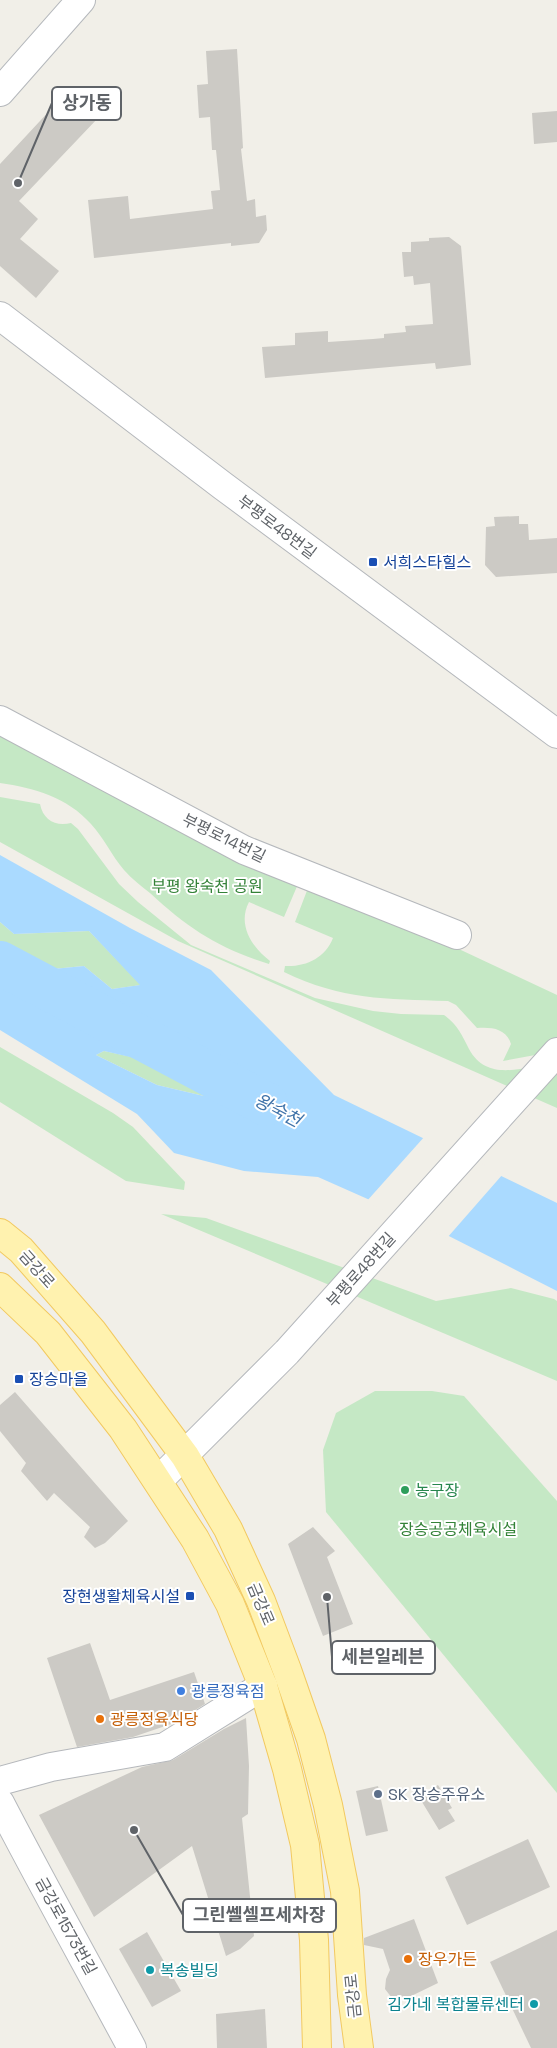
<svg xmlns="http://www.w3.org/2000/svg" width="557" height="2048" font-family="'Space Grotesk','Noto Sans KR',sans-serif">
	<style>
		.green { fill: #c5e8c5 }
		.water { fill: #aadaff; fill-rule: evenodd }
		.pier { fill: #f1efe8 }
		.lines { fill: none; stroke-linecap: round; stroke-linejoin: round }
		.river { stroke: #aadaff; stroke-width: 44 }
		.building { fill: #cccac5 }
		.minor-casing { stroke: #b5b8bc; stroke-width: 30 }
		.major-casing { stroke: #f2c960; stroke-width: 30 }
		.minor { stroke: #fff; stroke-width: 28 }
		.major { stroke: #fff2af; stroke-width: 28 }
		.transit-dot { fill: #1a4fb4; stroke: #fff; stroke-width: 2 }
		.leisure-dot { fill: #2e9e5b; stroke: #fff; stroke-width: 2 }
		.shop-dot { fill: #3f7fe0; stroke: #fff; stroke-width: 2 }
		.food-dot { fill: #e8710a; stroke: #fff; stroke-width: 2 }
		.service-dot { fill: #5c6f8a; stroke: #fff; stroke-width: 2 }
		.culture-dot { fill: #0f9aa8; stroke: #fff; stroke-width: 2 }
		.labels { text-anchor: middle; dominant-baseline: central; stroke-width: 4; stroke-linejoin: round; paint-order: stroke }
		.street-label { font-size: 16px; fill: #5f6368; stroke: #fff }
		.transit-label { font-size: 16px; fill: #164399; stroke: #fff; text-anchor: start }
		.park-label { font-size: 16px; fill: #348238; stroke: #fff }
		.leisure-label { font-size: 16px; fill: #27864d; stroke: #fff; text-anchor: start }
		.shop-label { font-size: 16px; fill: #366cbe; stroke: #fff; text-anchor: start }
		.food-label { font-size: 16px; fill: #c56008; stroke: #fff; text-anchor: start }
		.service-label { font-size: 16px; fill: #4e5e75; stroke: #fff; text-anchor: start }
		.culture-label { font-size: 16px; fill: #0d838f; stroke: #fff; text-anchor: start }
		.water-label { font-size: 18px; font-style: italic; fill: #4174aa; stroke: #fff }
		.leader { fill: none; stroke: #5f6368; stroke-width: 2 }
		.callout-dot { fill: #5f6368; stroke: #fff; stroke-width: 2 }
		.callout { fill: #fff; stroke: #5f6368; stroke-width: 2 }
		.callout-label { font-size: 18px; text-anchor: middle; font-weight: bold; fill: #5f6368 }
	</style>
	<rect width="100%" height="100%" fill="#f1efe8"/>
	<g class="green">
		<path d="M0 734 557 995V1051L503 1061 511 1044C506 1028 491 1027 477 1028L456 1005 448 1001C385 999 342 1000 284 972L285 966C306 967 325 958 333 938L295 922 308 888 298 884 284 917 249 902C237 925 252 947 270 961L269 964C218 948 189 929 150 893 141 886 132 879 124 870 112 856 104 838 91 824 67 797 34 788 0 783Z"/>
		<path d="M0 797 40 804C43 820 56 827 71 823L78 829 119 884 138 902 191 945 315 998 373 1011 401 1014 444 1015C457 1024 462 1035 469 1049 488 1084 526 1066 557 1062V1108L178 941 0 842Z"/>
		<path d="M0 922 14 934 89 931 141 985 112 989 84 966 42 970 0 952Z"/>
		<path d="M81 1013 138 1027 171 1030 197 1052 220 1064 204 1096 157 1085 96 1055 104 1051 141 1059 71 1015Z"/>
		<path d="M0 1047 113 1113 133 1127 185 1182 184 1190 126 1181 0 1102Z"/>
		<path d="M161 1214 206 1218 436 1301 511 1288 554 1299 557 1301V1381Z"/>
		<path d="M375 1391H432L464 1396 557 1501V1793L326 1512 323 1450 336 1413Z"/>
	</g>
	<path class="water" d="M0 855 130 928 211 970 334 1095 557 1203V1291L433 1228 318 1177 244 1171 174 1153 137 1114 0 1030V952L42 970 84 966 112 989 140 985 89 931 14 934 0 922ZM81 1013 138 1027 171 1030 197 1052 220 1064 204 1096 157 1085 96 1055 104 1051 143 1060 72 1016Z"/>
	<path class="pier" d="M425 1136 503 1174 447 1238 366 1202Z"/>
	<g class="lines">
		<path class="river" d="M0 963 266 1104"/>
	</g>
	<g class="building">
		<path d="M237 49 243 148 241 149 247 201 255 199 256 217 266 215 267 230 259 243 231 246V243L94 258 88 200 128 196 130 219 213 209 211 191 220 190 216 150H212L210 117 199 118 197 85 208 84 206 51Z"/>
		<path d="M66 93 98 118 19 201 38 219 20 239 59 271 36 298 0 266V164Z"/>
		<path d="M557 111V142L534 144 532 113Z"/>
		<path d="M449 237 461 246 471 365 436 369 435 363 265 378 262 347 295 345V333L328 331V342L373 339 384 338V334L406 332 405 326 433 324 430 283 414 285 413 276 404 277 402 252H411V242L429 241V238Z"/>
		<path d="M519 516V524H528L529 540 557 538V573L496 577 485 565 486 527 495 526 494 517Z"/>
		<path d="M15 1392 128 1521 105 1543 95 1548 84 1537 90 1527 54 1493 47 1501 21 1471 26 1463 0 1431V1405Z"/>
		<path d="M313 1527 335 1551 327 1557 353 1624 323 1636 288 1544Z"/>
		<path d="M90 1643 110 1700 194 1672 205 1704 174 1723 133 1737 77 1747 47 1658Z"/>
		<path d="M246 1718 249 1766 248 1814 242 1818 254 1936 240 1949 226 1956 192 1846 94 1917 39 1815 142 1767 173 1760 224 1729Z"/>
		<path d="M438 1785 452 1808 448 1810 455 1821 439 1830 419 1797Z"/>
		<path d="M378 1786 388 1831 366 1836 356 1791Z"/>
		<path d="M528 1839 550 1887 467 1925 445 1877Z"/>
		<path d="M414 1919 438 1983 403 2000 392 1998 385 1989 386 1979 390 1970 383 1949 364 1945V1938Z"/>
		<path d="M557 1930V2048H531L490 1962Z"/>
		<path d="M147 1932 181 1991 152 2007 119 1949Z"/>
		<path d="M265 2009 267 2048H217L216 2014Z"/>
	</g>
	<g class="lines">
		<g class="minor-casing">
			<g id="minor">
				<path d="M0 92 81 0"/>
				<path d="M0 316 223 486 557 734"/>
				<path d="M0 720 244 850 457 935"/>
				<path d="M158 1481 287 1352 557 1052"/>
				<path d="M0 1781 51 1767 165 1747 263 1686"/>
				<path d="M0 1803C43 1886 88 1966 132 2048"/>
			</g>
		</g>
		<g class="major-casing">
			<g id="major">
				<path d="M0 1233 21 1250 93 1332 185 1456 228 1529 261 1601 287 1670 311 1739 328 1805 345 1891 352 1995 359 2048"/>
				<path d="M0 1287 48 1333 123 1429 195 1539 230 1604 263 1686 287 1769 305 1845 314 1940 317 2048"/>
			</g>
		</g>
		<use href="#minor" class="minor"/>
		<use href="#major" class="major"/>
	</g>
	<g class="transit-dot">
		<rect x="368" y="557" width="10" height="10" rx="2.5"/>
		<rect x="14" y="1374" width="10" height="10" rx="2.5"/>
		<rect x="185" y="1591" width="10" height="10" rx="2.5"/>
	</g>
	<circle class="leisure-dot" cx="405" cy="1490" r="5"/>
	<circle class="shop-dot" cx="181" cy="1691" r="5"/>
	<g class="food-dot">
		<circle cx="100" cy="1719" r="5"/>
		<circle cx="408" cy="1959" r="5"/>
	</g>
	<circle class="service-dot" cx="378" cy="1794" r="5"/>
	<g class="culture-dot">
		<circle cx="150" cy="1970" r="5"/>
		<circle cx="534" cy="2004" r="5"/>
	</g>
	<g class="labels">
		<g class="street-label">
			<text transform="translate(277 527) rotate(37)">부평로48번길</text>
			<text transform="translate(224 838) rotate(26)">부평로14번길</text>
			<text transform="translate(37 1269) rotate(48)">금강로</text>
			<text transform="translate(361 1270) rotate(-48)">부평로48번길</text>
			<text transform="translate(261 1604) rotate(67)">금강로</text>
			<text transform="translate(66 1926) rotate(61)">금강로1573번길</text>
			<text transform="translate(353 1996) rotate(-96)">금강로</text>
		</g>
		<g class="transit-label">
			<text x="383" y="562">서희스타힐스</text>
			<text x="29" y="1379">장승마을</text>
			<text x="180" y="1596" text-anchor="end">장현생활체육시설</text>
		</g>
		<g class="park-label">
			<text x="207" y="886">부평 왕숙천 공원</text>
			<text x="458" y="1529">장승공공체육시설</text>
		</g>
		<g class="leisure-label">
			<text x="415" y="1490">농구장</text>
		</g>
		<g class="shop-label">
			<text x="191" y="1691">광릉정육점</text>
		</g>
		<g class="food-label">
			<text x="110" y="1719">광릉정육식당</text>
			<text x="418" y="1959">장우가든</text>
		</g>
		<g class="service-label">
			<text x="388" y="1794">SK 장승주유소</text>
		</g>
		<g class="culture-label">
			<text x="160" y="1970">복송빌딩</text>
			<text x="524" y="2004" text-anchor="end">김가네 복합물류센터</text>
		</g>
		<g class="water-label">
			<text transform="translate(278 1110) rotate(28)">왕숙천</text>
		</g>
	</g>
	<path class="leader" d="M18 183L52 103M327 1597L332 1657M134 1830L183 1915"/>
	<g class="callout-dot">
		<circle cx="18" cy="183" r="5"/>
		<circle cx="327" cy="1597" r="5"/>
		<circle cx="134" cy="1830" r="5"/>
	</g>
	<g class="callout">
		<rect x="52" y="87" width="69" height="33" rx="5"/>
		<rect x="332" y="1641" width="103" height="33" rx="5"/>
		<rect x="183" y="1899" width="153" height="33" rx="5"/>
	</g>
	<g class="callout-label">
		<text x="87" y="109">상가동</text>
		<text x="383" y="1663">세븐일레븐</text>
		<text x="259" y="1921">그린쎌셀프세차장</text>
	</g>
</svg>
